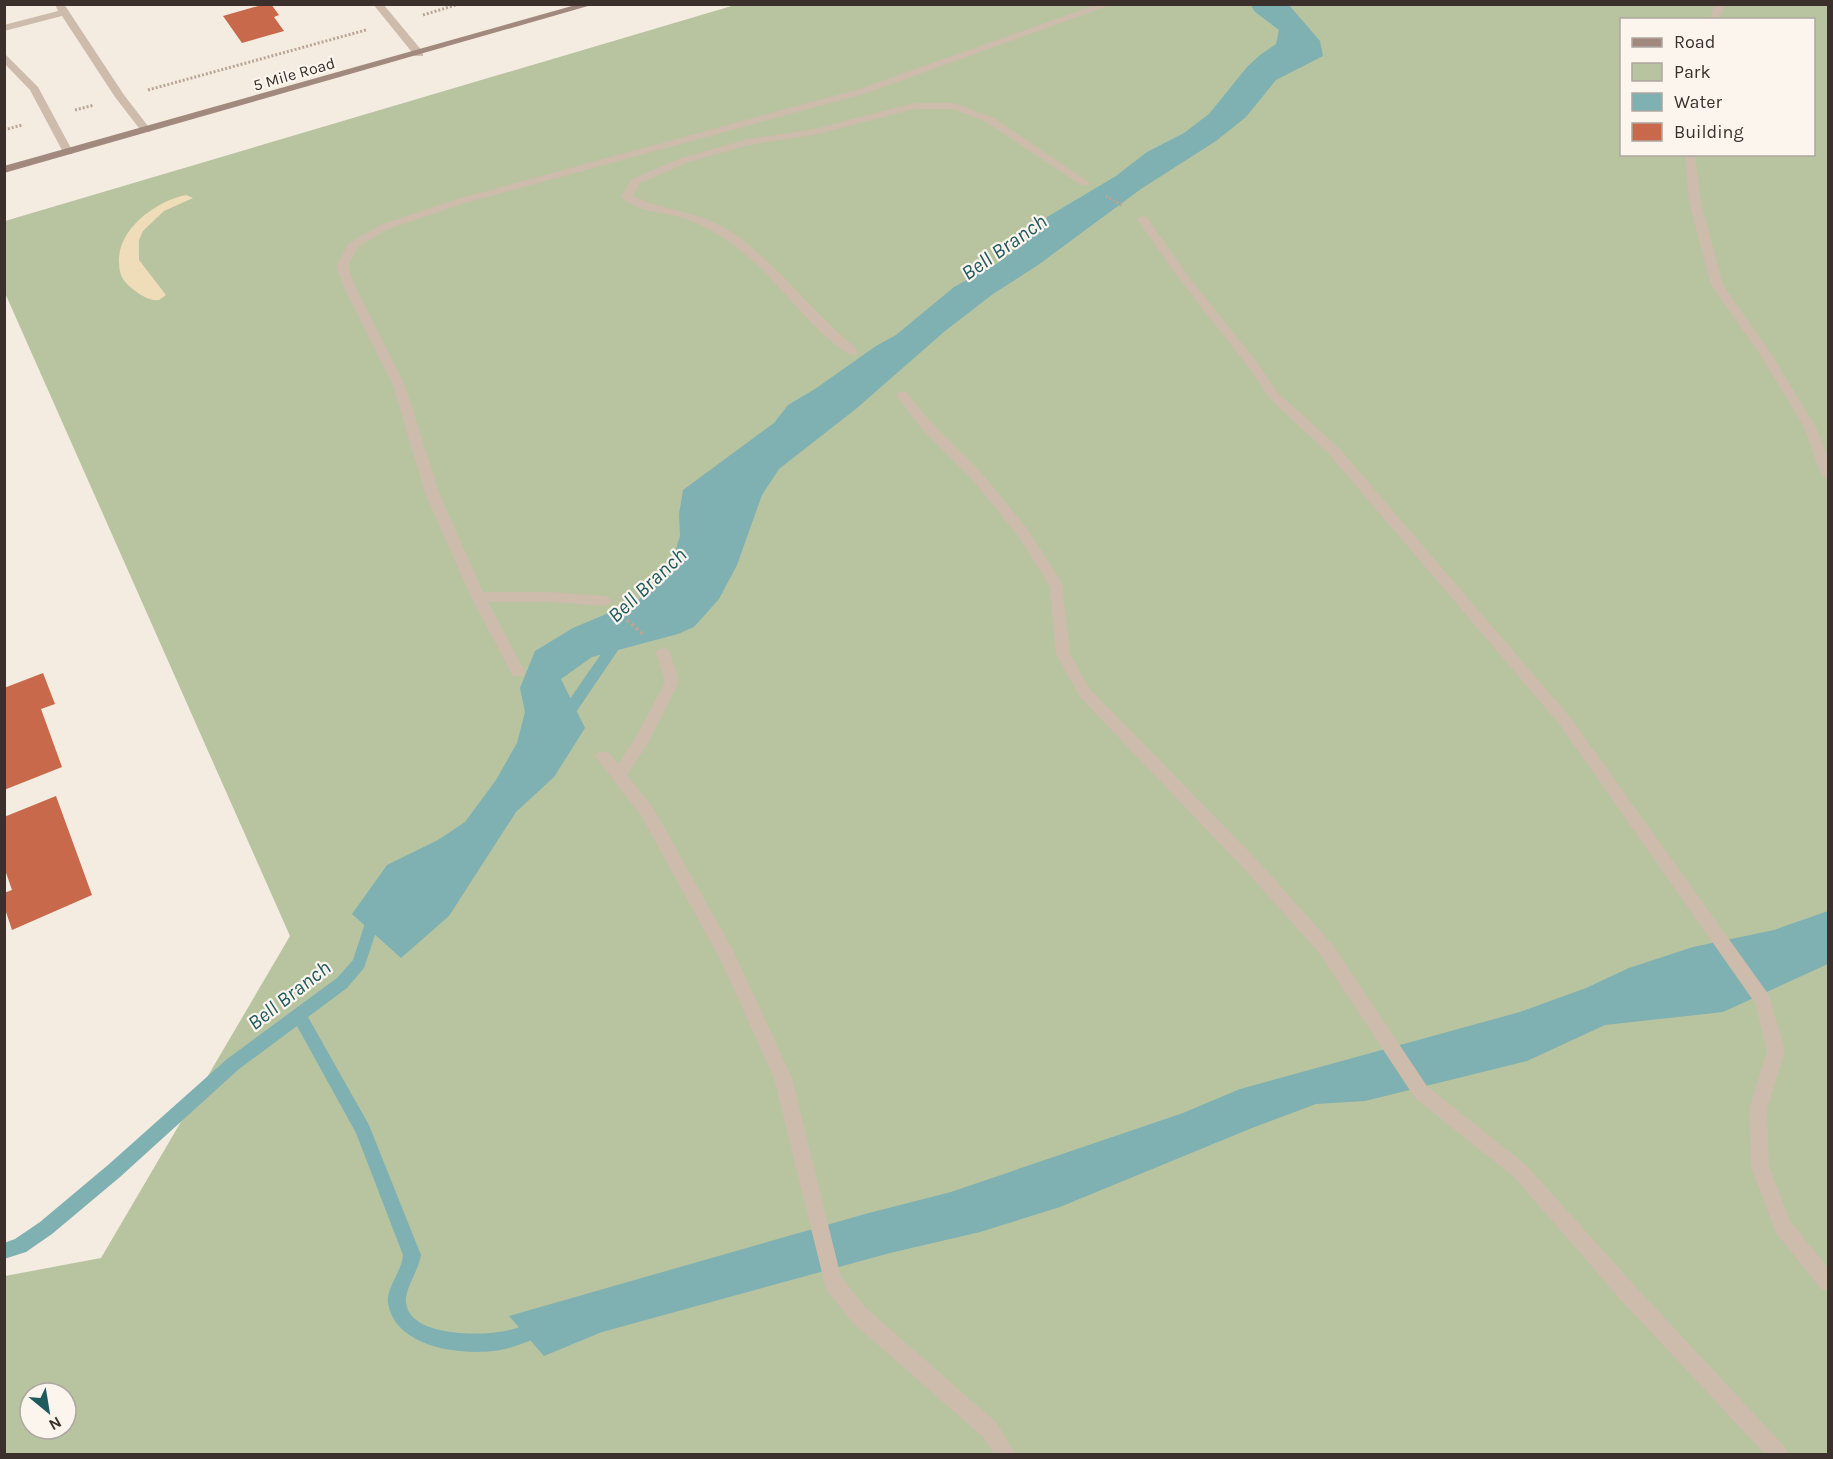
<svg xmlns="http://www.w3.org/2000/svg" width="1833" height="1459" font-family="Karla,sans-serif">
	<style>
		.green { fill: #b8c4a0; fill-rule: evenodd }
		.sand { fill: #efdcb8 }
		.water { fill: #7fb0b2 }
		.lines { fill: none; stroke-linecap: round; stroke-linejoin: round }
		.stream { fill: #7fb0b2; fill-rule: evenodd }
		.building { fill: #c8694b }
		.path-far1 { stroke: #b9a596; stroke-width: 3; stroke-dasharray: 2 2; stroke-linecap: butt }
		.path { stroke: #b9a596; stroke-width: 4; stroke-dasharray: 3 3; stroke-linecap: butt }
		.lane { fill: #cdbbac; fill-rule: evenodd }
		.street { fill: #cdbbac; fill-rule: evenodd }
		.secondary { fill: #a18a7d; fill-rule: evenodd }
		.labels { text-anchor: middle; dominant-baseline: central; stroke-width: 4.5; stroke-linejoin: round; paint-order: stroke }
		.far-street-label { font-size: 16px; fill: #3b302b; stroke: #fbf5ee }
		.water-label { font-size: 21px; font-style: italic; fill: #1f5a5e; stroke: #fbf5ee }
	</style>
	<rect width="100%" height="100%" fill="#f4ebe1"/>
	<path class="green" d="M735 5H1828V1454H5V1276L101 1258 290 936 5 293V221ZM1622 20H1814V154H1622ZM30 1393H66V1429H30Z"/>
	<path class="sand" d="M186 195 193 198 164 211 143 231 139 240V260L166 295 159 300C149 301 142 296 134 290 124 283 119 275 119 263 117 229 156 201 186 195Z"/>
	<g class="water">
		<path d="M1251 5H1289L1320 41 1323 56 1276 80 1246 117 1216 141 1141 189 1038 265 993 294 945 331 857 408 779 469 762 495 737 565 719 599 694 627 678 634 592 657 561 679 585 728 554 777 516 812 449 916 401 958 352 914 387 865 438 840 465 822 496 780 517 743 525 712 520 688 535 651 573 628 637 601 668 575 680 536 679 514 683 490 774 423 788 405 815 389 876 346 896 335 954 287 998 263 1035 233 1047 217 1116 176 1147 152 1184 133 1209 114 1247 67 1260 55 1276 44 1279 30 1254 11Z"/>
		<path d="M1828 911V964L1723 1012 1605 1025 1527 1061 1365 1101 1316 1104 1252 1128 1060 1207 980 1232 890 1253 602 1332 544 1356 509 1316 865 1214 951 1192 1183 1113 1240 1089 1520 1012 1586 988 1629 968 1693 947 1774 930Z"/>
	</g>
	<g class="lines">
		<g class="stream">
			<path d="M620 632 625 634 626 637 625 640 568 724H558L556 720 558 716 615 634Z"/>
			<path d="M375 908 380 910 382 914 364 968 347 988 308 1017 369 1125 421 1255C419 1270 404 1290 406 1303 410 1337 481 1336 505 1331 517 1329 528 1324 540 1319L546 1322 549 1328 546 1334C529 1341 512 1349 493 1351 458 1355 395 1347 388 1303 386 1288 402 1271 403 1255L356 1133 297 1026 239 1069 120 1177 52 1234 26 1252 4 1259V1243L15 1239 40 1222 108 1165 227 1059 337 978 353 960 368 914 370 910Z"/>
		</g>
	</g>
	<g class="building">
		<path d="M265 4H271L279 15 274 17 284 31 242 43 223 16Z"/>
		<path d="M43 673 55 704 41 709 62 767 4 790V688Z"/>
		<path d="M56 796 92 895 12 930 4 906V893L12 890 4 867V817Z"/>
	</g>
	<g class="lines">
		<g class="path-far1">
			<path d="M423 15 459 4"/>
			<path d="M148 90 366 30"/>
			<path d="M75 110 94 105"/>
			<path d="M4 130 22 125"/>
			<path d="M1106 196 1123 206"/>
		</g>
		<path class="path" d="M627 620 644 635"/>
		<g class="lane">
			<path d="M55 4H64L124 95 151 130 150 132H142L115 97 62 16 4 31V25L58 11Z"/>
			<path d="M1098 4H1113L867 93 465 203 388 229 358 247 348 266 356 288 405 385 439 493 483 592H551L606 596 613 601 606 606 551 602H488L525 672 523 676H513L471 597 425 493 393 385 344 288 336 266 349 243 380 225 457 199 859 89Z"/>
			<path d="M1715 4H1725L1719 20H1709Z"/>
			<path d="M4 53 38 87 73 152 72 154H64L63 152 30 90 4 63Z"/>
			<path d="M914 103H954L994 118 1090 183 1089 185H1081L986 122 953 109H914L814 135 749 145 689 162 640 183 633 196C666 212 706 212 736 235 781 268 814 314 857 349V355C838 359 776 282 760 267 737 247 715 229 686 219 665 211 639 214 621 197L632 179 681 158 748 139 814 129Z"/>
			<path d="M1685 154H1695L1701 202 1723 285 1770 352 1816 427 1828 459V479L1821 475 1804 427 1761 356 1711 285 1689 202Z"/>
			<path d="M1143 216 1147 217 1188 276 1257 362 1278 393 1339 448 1570 717 1769 995 1785 1051 1767 1109 1769 1166 1790 1221 1828 1268V1291L1821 1289 1776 1233 1751 1166 1749 1109 1767 1051 1755 1003 1560 725 1329 454 1270 399 1249 368 1180 280 1137 219Z"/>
			<path d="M902 391 906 392 931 422 980 471 1029 531 1062 583 1070 654 1090 689 1259 862 1332 944 1427 1086 1526 1165 1635 1286 1785 1447 1788 1454H1765L1621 1300 1514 1177 1415 1098 1320 954 1247 872 1080 697 1056 654 1050 587 1019 537 970 477 921 428 898 398 896 395 898 392Z"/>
			<path d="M663 647 670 652 679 682 647 745 627 775 654 809 734 952 792 1078 841 1277 866 1308 997 1423 1015 1454H994L983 1437 852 1322 826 1289 774 1078 721 961 642 817 595 756 598 752H608L618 764 636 737 665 682 656 652Z"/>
		</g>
		<path class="street" d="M373 4H383L423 52V56H415Z"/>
		<path class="secondary" d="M579 4H595L4 173V166Z"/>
	</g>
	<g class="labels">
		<g class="far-street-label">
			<text transform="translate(294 74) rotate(-16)">5 Mile Road</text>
		</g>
		<g class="water-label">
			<text transform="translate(1004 247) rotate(-35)">Bell Branch</text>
			<text transform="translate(647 585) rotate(-43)">Bell Branch</text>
			<text transform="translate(289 995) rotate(-38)">Bell Branch</text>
		</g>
	</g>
	<rect width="1833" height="1459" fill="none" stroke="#3b302b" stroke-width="12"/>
	<rect x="1620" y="18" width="195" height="138" fill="#fbf5ee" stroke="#aea6a0" stroke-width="1.5"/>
	<rect x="1632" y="38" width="30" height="9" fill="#a18a7d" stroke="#aea6a0" stroke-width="1.5"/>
	<text x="1674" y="48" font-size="18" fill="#3b302b">Road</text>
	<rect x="1632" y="63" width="30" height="18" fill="#b8c4a0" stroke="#aea6a0" stroke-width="1.5"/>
	<text x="1674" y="78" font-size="18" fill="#3b302b">Park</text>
	<rect x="1632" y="93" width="30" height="18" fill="#7fb0b2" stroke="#aea6a0" stroke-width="1.5"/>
	<text x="1674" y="108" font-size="18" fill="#3b302b">Water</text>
	<rect x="1632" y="123" width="30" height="18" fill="#c8694b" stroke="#aea6a0" stroke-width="1.5"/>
	<text x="1674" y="138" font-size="18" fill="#3b302b">Building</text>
	<g transform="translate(48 1411) rotate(150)"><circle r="28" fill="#fbf5ee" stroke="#aea6a0" stroke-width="1.5"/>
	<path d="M0-4.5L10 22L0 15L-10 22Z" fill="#1f5a5e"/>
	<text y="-9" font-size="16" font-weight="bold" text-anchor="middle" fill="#3b302b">N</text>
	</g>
</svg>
